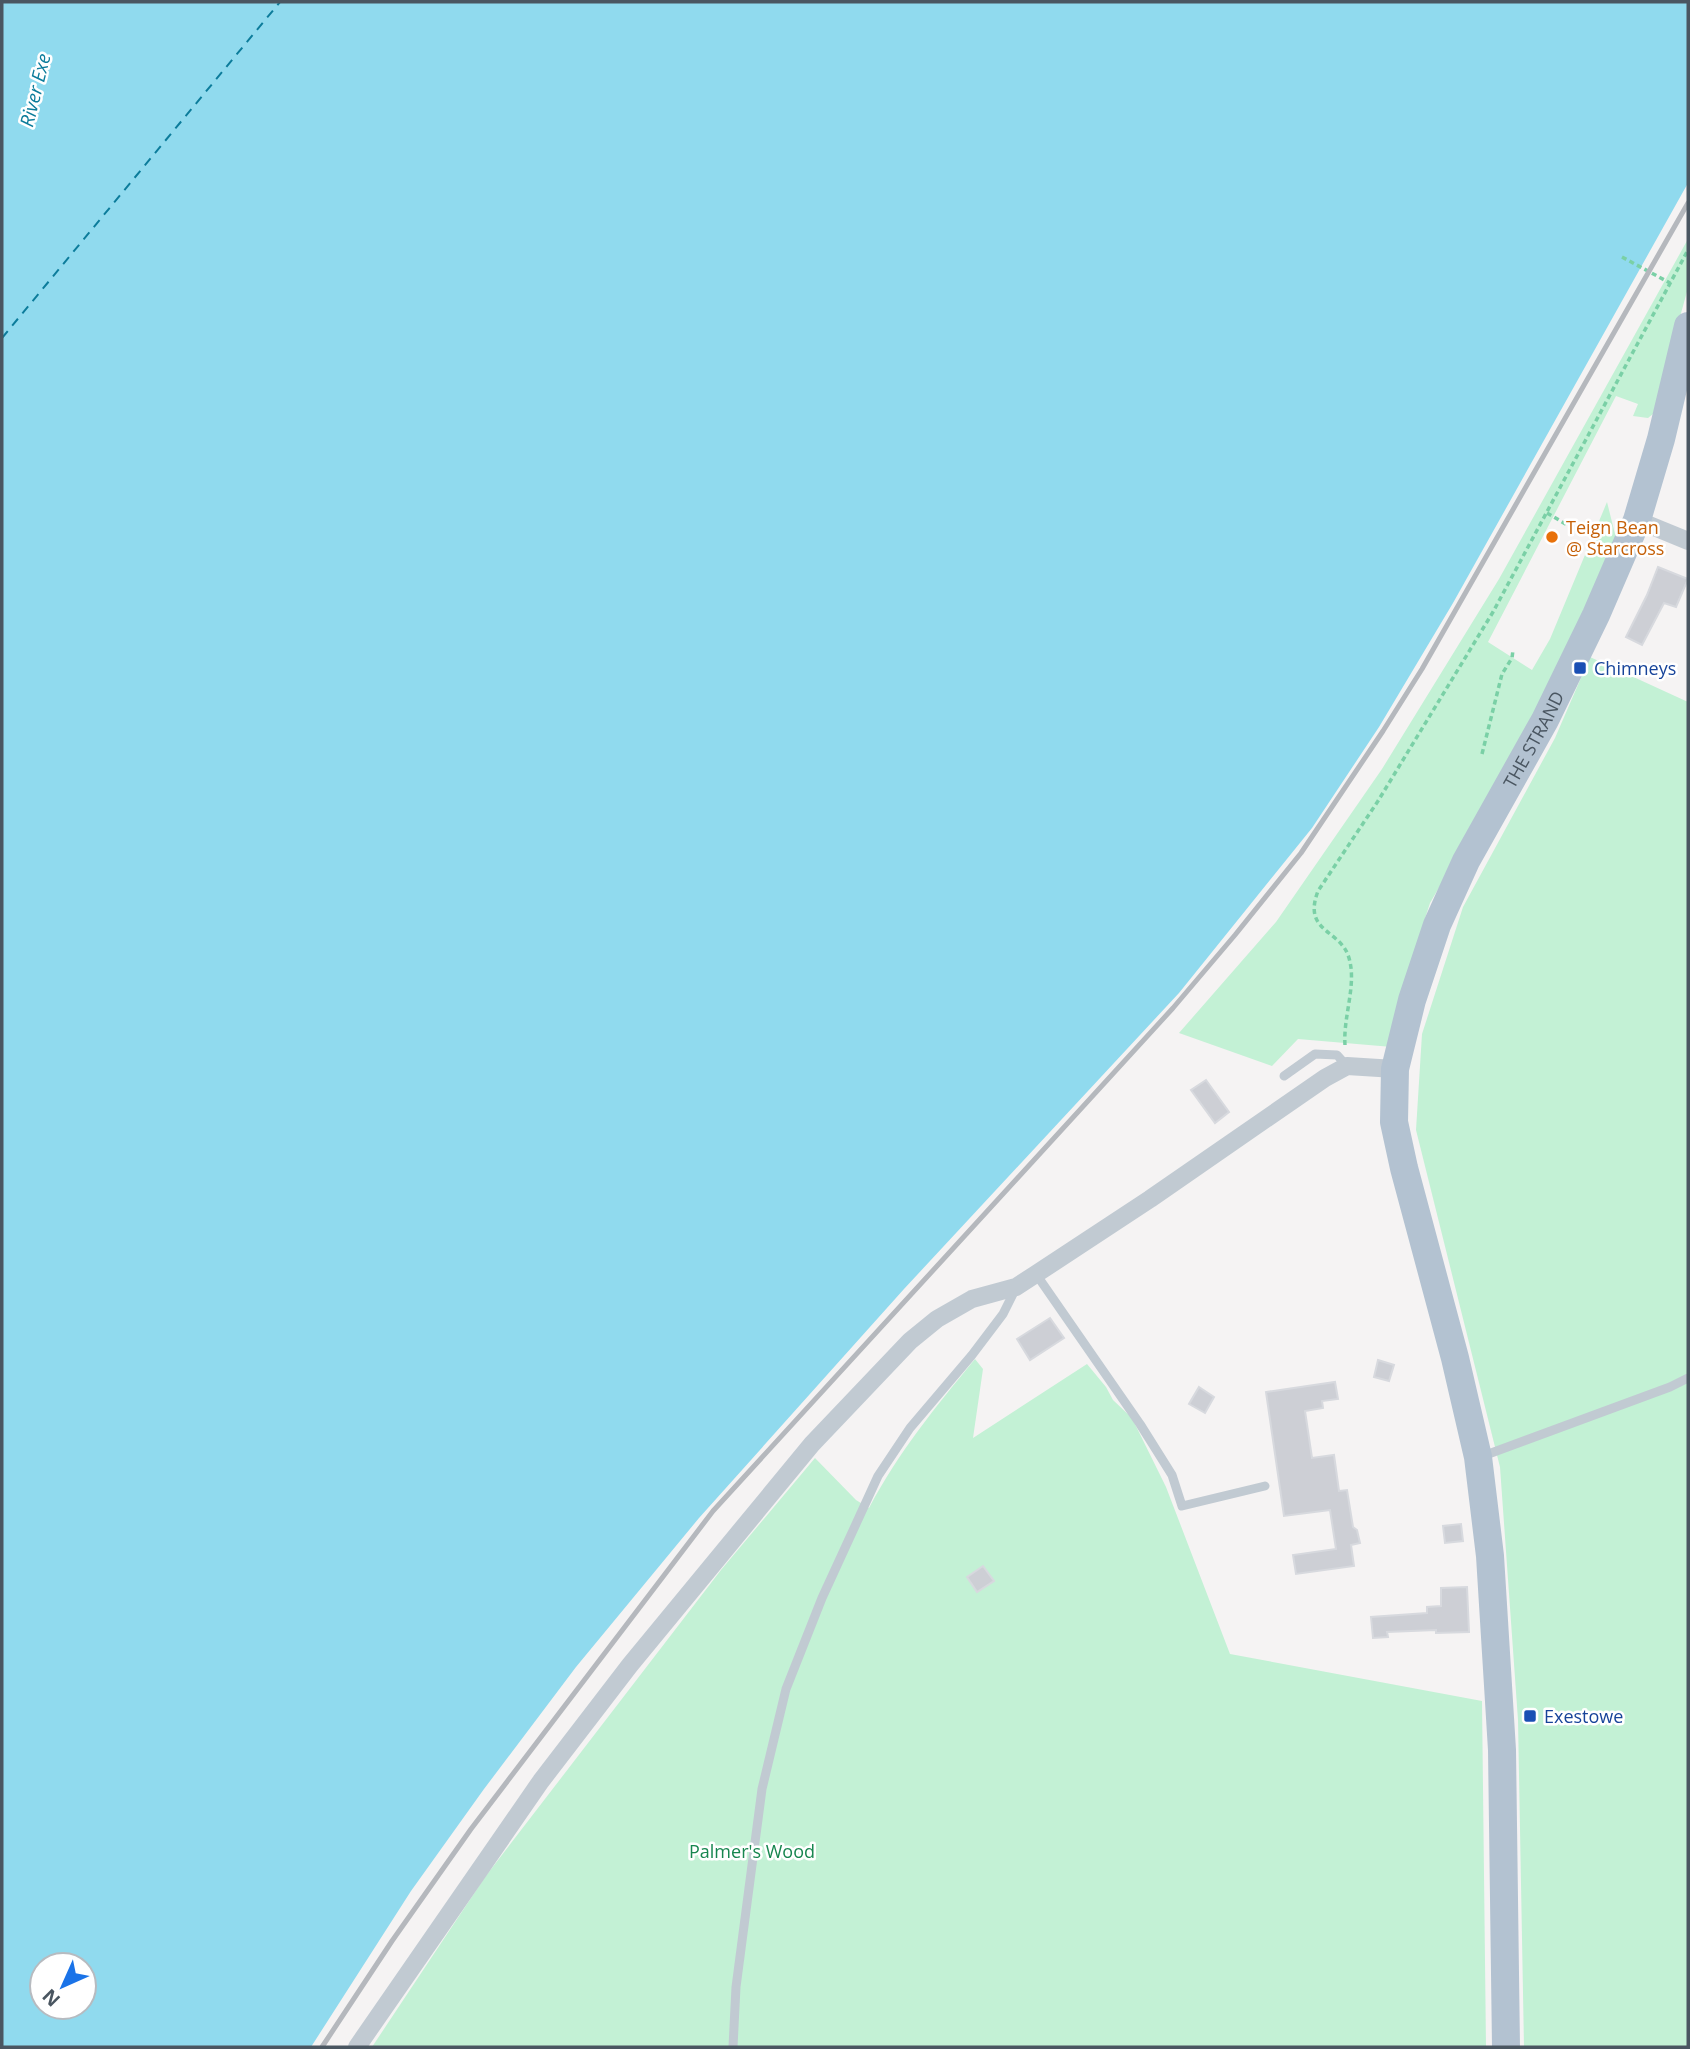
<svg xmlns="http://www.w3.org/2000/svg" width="1690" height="2049" font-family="'Open Sans',sans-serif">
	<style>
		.green { fill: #c3f1d5 }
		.water { fill: #90daee; fill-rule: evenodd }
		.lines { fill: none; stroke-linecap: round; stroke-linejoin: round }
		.ferry { stroke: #0c7c9b; stroke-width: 2; stroke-dasharray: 9 7; stroke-linecap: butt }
		.building { fill: #cdcfd5; stroke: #d7d9de; stroke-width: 2 }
		.path { stroke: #7ad0a6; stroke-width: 3.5; stroke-dasharray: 5 3.5; stroke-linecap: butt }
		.service { stroke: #c1cad2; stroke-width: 9 }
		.minor { stroke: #c1cad2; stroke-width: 18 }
		.primary { stroke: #b3c2d1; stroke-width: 28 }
		.rail { stroke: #b5b8bd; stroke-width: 5 }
		.food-dot { fill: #e8710a; stroke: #fff; stroke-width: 2.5 }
		.transit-dot { fill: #1a4fb4; stroke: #fff; stroke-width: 2.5 }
		.labels { text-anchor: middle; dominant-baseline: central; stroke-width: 5; stroke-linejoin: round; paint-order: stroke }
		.food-label { font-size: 18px; fill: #c56008; stroke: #fff; text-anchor: start }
		.transit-label { font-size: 18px; fill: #164399; stroke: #fff; text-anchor: start }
		.street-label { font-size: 18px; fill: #4a5661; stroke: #fff }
		.park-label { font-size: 18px; fill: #17864f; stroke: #fff }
		.water-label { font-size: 19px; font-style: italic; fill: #0c7c9b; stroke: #fff }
	</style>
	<rect width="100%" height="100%" fill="#f5f3f3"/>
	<g class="green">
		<path d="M1688 239V288L1653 414 1648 418 1633 416 1638 404 1616 396 1488 642 1532 670 1550 639 1607 502 1616 538 1541 712 1430 903 1399 999 1392 1047 1298 1039 1272 1066 1179 1033 1276 922 1382 769 1499 579Z"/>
		<path d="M1590 657 1688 702V2047H1524L1518 1720 1500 1467 1416 1130 1422 1034 1463 907 1555 738Z"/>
		<path d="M975 1359 983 1369 973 1438 1087 1364 1106 1387 1113 1400 1132 1418 1166 1487 1230 1654 1482 1701 1486 2047H372L485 1877 721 1570 815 1458 856 1500 869 1508C900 1450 934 1409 975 1359Z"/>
	</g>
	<path class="water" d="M2 2H1688V183L1453 603 1379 727 1312 828 1179 993 904 1289 699 1518 576 1667 484 1789 411 1891 311 2047H2ZM42 1965H84V2007H42Z"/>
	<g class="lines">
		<path class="ferry" d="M2 338 280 2"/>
	</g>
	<g class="building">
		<path d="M1658 567 1688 579 1676 607 1664 603 1642 645 1626 637 1647 595Z"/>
		<path d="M1206 1080 1229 1112 1215 1123 1191 1090Z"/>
		<path d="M1050 1318 1064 1338 1030 1360 1017 1339Z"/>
		<path d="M1378 1360 1394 1365 1389 1381 1374 1377Z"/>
		<path d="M1335 1382 1338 1399 1322 1401 1323 1408 1305 1411 1312 1458 1334 1455 1339 1491 1347 1490 1353 1527 1357 1530 1360 1543 1351 1545 1354 1566 1296 1574 1293 1555 1336 1549 1330 1510 1284 1516 1266 1392Z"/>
		<path d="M1199 1387 1214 1397 1205 1413 1189 1404Z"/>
		<path d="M1461 1524 1463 1541 1445 1543 1443 1526Z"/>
		<path d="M983 1566 994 1581 977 1592 967 1577Z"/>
		<path d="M1467 1587 1469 1632 1436 1633V1630L1387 1632 1388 1637 1373 1638 1371 1617 1427 1613V1607L1441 1606V1588Z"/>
	</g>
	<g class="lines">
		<g class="path">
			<path d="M1622 257 1670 283"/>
			<path d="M1547 513 1569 526"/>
			<path d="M1482 754 1502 674 1512 658 1513 650"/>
			<path d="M1345 1045C1343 1016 1357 985 1349 958 1341 929 1302 933 1318 891L1378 801 1493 612 1688 250"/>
		</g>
		<g class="service">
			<path d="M1284 1076 1315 1054 1337 1055 1347 1066"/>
			<path d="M1036 1274 1140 1424 1172 1475 1182 1506 1265 1486"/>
			<path d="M1483 1456 1670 1387 1688 1378"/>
			<path d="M733 2047 736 1987 762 1789 786 1689 822 1598 878 1476 910 1428 972 1355 1003 1314 1016 1288"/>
		</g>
		<g class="minor">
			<path d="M1637 520 1688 541"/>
			<path d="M357 2047 541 1781 630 1665 812 1444 910 1341 937 1319 972 1299 1016 1287 1036 1274 1150 1199 1325 1078 1347 1066 1395 1069"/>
		</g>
		<path class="primary" id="s1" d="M1506 2047 1502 1750 1490 1556 1478 1457 1455 1358 1404 1168 1394 1122 1395 1069 1412 1000 1437 925 1466 861 1545 720 1596 615 1637 520 1661 439 1688 326"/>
		<path class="rail" d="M322 2047 392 1941 471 1829 713 1511 1173 1008 1235 935 1301 853 1383 731 1422 669 1688 203"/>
	</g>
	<circle class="food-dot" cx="1552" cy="537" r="7"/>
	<g class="transit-dot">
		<rect x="1573" y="661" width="14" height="14" rx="3.5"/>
		<rect x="1523" y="1709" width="14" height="14" rx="3.5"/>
	</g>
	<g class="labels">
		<g class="food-label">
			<text x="1566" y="527">Teign Bean<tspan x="1566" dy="21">@ Starcross</tspan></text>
		</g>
		<g class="transit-label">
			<text x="1594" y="668">Chimneys</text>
			<text x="1544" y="1716">Exestowe</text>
		</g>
		<g class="street-label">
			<text stroke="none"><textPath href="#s1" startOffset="1349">THE STRAND</textPath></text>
		</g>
		<g class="park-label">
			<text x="752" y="1851">Palmer's Wood</text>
		</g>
		<g class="water-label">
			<text transform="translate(35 90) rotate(-76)">River Exe</text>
		</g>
	</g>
	<rect width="1690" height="2049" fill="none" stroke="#4a5661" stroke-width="7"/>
	<g transform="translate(63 1986) rotate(225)"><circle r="33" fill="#ffffff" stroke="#b7bbc0" stroke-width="2"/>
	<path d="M0-5L12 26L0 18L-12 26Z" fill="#1a73e8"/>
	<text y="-10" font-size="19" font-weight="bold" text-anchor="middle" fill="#4a5661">N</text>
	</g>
</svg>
